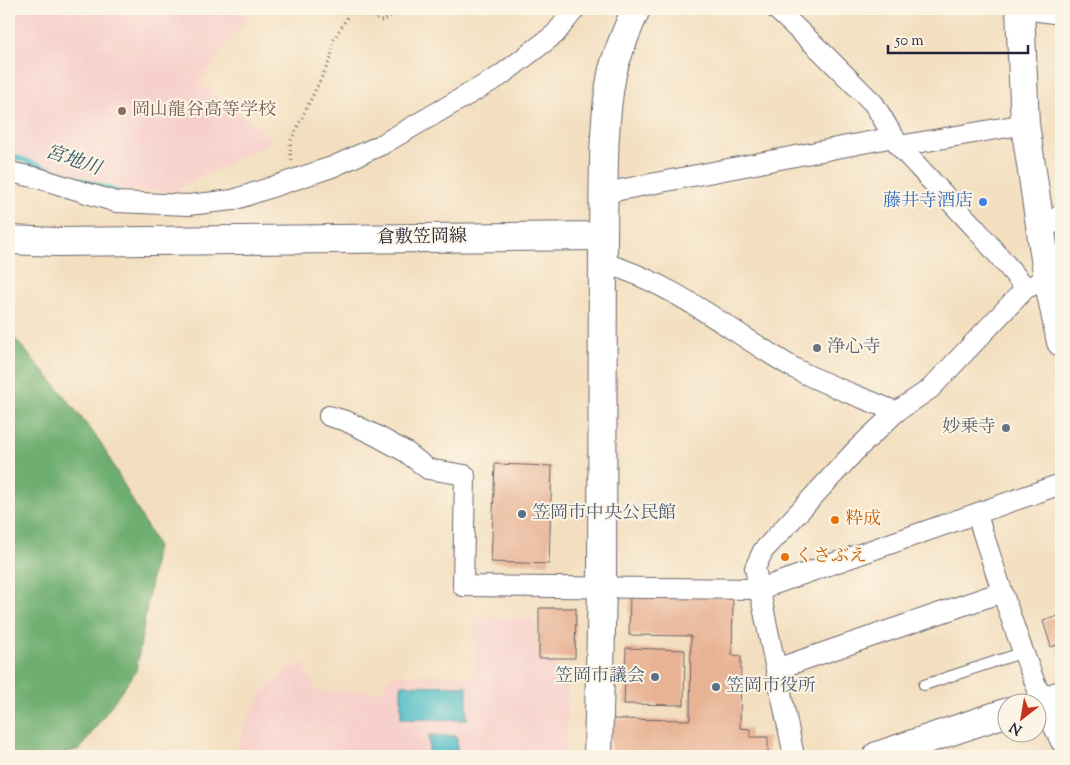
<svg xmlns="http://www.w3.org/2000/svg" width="1070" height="765" font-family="'Sorts Mill Goudy','Noto Serif JP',serif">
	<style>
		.built { fill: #f7d0cb }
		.forest { fill: #6eae70; stroke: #486856 }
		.water { fill: #4ebcc7; stroke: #386f81 }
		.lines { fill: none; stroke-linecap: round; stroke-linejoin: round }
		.stream { stroke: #4ebcc7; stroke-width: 5.5 }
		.building { fill: #e8b395 }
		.lane-casing { stroke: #6b646a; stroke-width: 12 }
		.street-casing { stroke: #6b646a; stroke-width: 22 }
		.secondary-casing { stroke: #6b646a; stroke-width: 30 }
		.primary-casing { stroke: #6b646a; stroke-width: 30 }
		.path { stroke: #6b646a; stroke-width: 3; stroke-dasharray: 1 4; stroke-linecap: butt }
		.lane { stroke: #fff; stroke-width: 10 }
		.street { stroke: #fff; stroke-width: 20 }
		.secondary { stroke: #fff; stroke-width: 28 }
		.primary { stroke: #fff; stroke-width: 28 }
		.education-dot { fill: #8d6e63; stroke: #fcf5e5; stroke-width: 2 }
		.shop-dot { fill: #3f7fe0; stroke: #fcf5e5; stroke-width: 2 }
		.worship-dot { fill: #6b7280; stroke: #fcf5e5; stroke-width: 2 }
		.service-dot { fill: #5c6f8a; stroke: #fcf5e5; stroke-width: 2 }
		.food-dot { fill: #e8710a; stroke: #fcf5e5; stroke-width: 2 }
		.labels { text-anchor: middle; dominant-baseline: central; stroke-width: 4; stroke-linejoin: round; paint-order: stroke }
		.education-label { font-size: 18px; fill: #785e54; stroke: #fcf5e5; text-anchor: start }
		.shop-label { font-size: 18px; fill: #366cbe; stroke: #fcf5e5; text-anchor: end }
		.street-label { font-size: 18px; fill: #22223b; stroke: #fcf5e5 }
		.worship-label { font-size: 18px; fill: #5b616d; stroke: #fcf5e5; text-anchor: start }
		.service-label { font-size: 18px; fill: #4e5e75; stroke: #fcf5e5; text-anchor: start }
		.food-label { font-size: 18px; fill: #c56008; stroke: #fcf5e5; text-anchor: start }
		.water-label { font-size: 19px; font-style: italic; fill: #31586c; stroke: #fcf5e5 }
	</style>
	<rect width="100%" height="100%" fill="#fcf5e5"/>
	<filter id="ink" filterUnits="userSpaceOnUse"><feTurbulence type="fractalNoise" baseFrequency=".02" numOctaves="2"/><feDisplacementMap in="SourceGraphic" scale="10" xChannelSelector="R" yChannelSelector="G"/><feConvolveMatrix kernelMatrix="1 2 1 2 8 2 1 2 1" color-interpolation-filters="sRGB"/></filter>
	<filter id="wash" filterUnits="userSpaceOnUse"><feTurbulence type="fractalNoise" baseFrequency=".0096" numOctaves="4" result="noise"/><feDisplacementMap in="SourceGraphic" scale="20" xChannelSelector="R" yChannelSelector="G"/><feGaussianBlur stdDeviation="1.12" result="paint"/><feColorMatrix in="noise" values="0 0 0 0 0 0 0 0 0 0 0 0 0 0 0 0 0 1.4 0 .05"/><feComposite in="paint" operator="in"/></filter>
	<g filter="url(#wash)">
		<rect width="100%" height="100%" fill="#f3dfc0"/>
		<g class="built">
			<path d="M9 9H236L248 18 198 82 274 141 181 186 178 192 127 190 9 152Z"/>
			<path d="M476 617 535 619 538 662H555L554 678 568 688 566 756H236L244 727 262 692 285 671 304 663 316 692 382 691 390 675 475 676Z"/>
		</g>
		<path class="forest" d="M9 332 58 388 101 443 157 545 136 671 80 749 53 756H9Z"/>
		<g class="water">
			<path d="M401 685 467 686V720L401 719Z"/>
			<path d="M429 735 457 736V755H429Z"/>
		</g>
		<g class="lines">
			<path class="stream" d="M9 155 118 192"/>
		</g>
		<g id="blocks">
			<g class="building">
				<path d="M495 464 552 466 549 564 491 562Z"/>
				<path d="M630 596 733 597 732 655 741 656 740 728 750 729V737H768V756H611V719L690 720 691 636 629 635Z"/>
				<path d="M539 608H576L575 658H539Z"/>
				<path d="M1061 615V656H1060L1056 645 1051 647 1043 621Z"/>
				<path d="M626 648 685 650 684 705 624 704Z"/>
			</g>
		</g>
	</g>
	<g filter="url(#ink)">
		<use href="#blocks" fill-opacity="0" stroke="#6b646a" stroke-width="1"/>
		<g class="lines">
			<g class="lane-casing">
				<path id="lane" d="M924 685 1024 652"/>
			</g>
			<g class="street-casing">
				<g id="street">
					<path d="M776 9 823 53 874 104 899 146 976 229 1026 288"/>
					<path d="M1024 9 1061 14"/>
					<path d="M899 146 1025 124"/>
					<path d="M9 172 38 178 116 202 188 205 233 200 332 167 381 145 500 76 555 34 575 9"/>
					<path d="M604 193 894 137"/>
					<path d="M1040 233 1054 222 1061 214"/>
					<path d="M604 263C674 283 731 332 794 368 827 386 862 397 896 412"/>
					<path d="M329 416 346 421 375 435 406 452 428 469 465 475 463 586 760 589 1061 484"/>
					<path d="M977 515C1002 591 1026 670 1061 742"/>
					<path d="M776 669 1002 592"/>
					<path d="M794 756 755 568 763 551 856 450 896 412 930 389 1026 288 1048 279"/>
				</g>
			</g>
			<g class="secondary-casing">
				<g id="secondary">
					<path d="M1020 9 1025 124 1048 279 1061 342"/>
					<path d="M1038 703 1061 695"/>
					<path d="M598 756 602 588 603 236"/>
					<path d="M877 756 1008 712"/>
				</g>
			</g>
			<g class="primary-casing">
				<path id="primary" d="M9 240 57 242 603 236C604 184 602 125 612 74 617 52 627 30 636 9"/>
			</g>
			<g class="path">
				<path d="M359 9 376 19 383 21 390 16 395 9"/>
				<path d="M291 160 290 142 331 58 333 41 348 16 352 10 357 9"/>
			</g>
			<use href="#lane" class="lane"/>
			<use href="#street" class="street"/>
			<use href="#secondary" class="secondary"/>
			<use href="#primary" class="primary"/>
		</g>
	</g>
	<circle class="education-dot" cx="122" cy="111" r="5"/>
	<circle class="shop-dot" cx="983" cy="202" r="5"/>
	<g class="worship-dot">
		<circle cx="817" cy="348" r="5"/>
		<circle cx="1006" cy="428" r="5"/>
	</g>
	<g class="service-dot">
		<circle cx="522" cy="514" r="5"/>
		<circle cx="655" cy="677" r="5"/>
		<circle cx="716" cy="687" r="5"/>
	</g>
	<g class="food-dot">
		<circle cx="835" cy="520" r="5"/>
		<circle cx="785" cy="557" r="5"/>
	</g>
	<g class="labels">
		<g class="education-label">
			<text x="132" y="111">岡山龍谷高等学校</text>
		</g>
		<g class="shop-label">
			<text x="973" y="202">藤井寺酒店</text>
		</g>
		<g class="street-label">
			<text transform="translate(422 238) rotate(-1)">倉敷笠岡線</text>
		</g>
		<g class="worship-label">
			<text x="827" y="348">浄心寺</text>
			<text x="996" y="428" text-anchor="end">妙乗寺</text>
		</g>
		<g class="service-label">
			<text x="532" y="514">笠岡市中央公民館</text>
			<text x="645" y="677" text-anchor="end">笠岡市議会</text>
			<text x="726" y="687">笠岡市役所</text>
		</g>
		<g class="food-label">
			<text x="845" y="520">粋成</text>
			<text x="795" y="557">くさぶえ</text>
		</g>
		<g class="water-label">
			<text transform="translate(73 161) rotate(19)">宮地川</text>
		</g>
	</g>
	<rect width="1070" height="765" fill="none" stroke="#fcf5e5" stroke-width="30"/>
	<g transform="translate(1022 718) rotate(211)"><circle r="24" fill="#fcf5e5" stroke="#a5a1a1"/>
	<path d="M0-4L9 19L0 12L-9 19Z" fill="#c8321e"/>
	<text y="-8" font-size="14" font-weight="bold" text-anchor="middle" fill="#22223b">N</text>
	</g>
	<path d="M888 45v8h140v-8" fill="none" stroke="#22223b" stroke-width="2.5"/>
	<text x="895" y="45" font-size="15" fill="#22223b" stroke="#fcf5e5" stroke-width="4" paint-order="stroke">50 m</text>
</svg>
